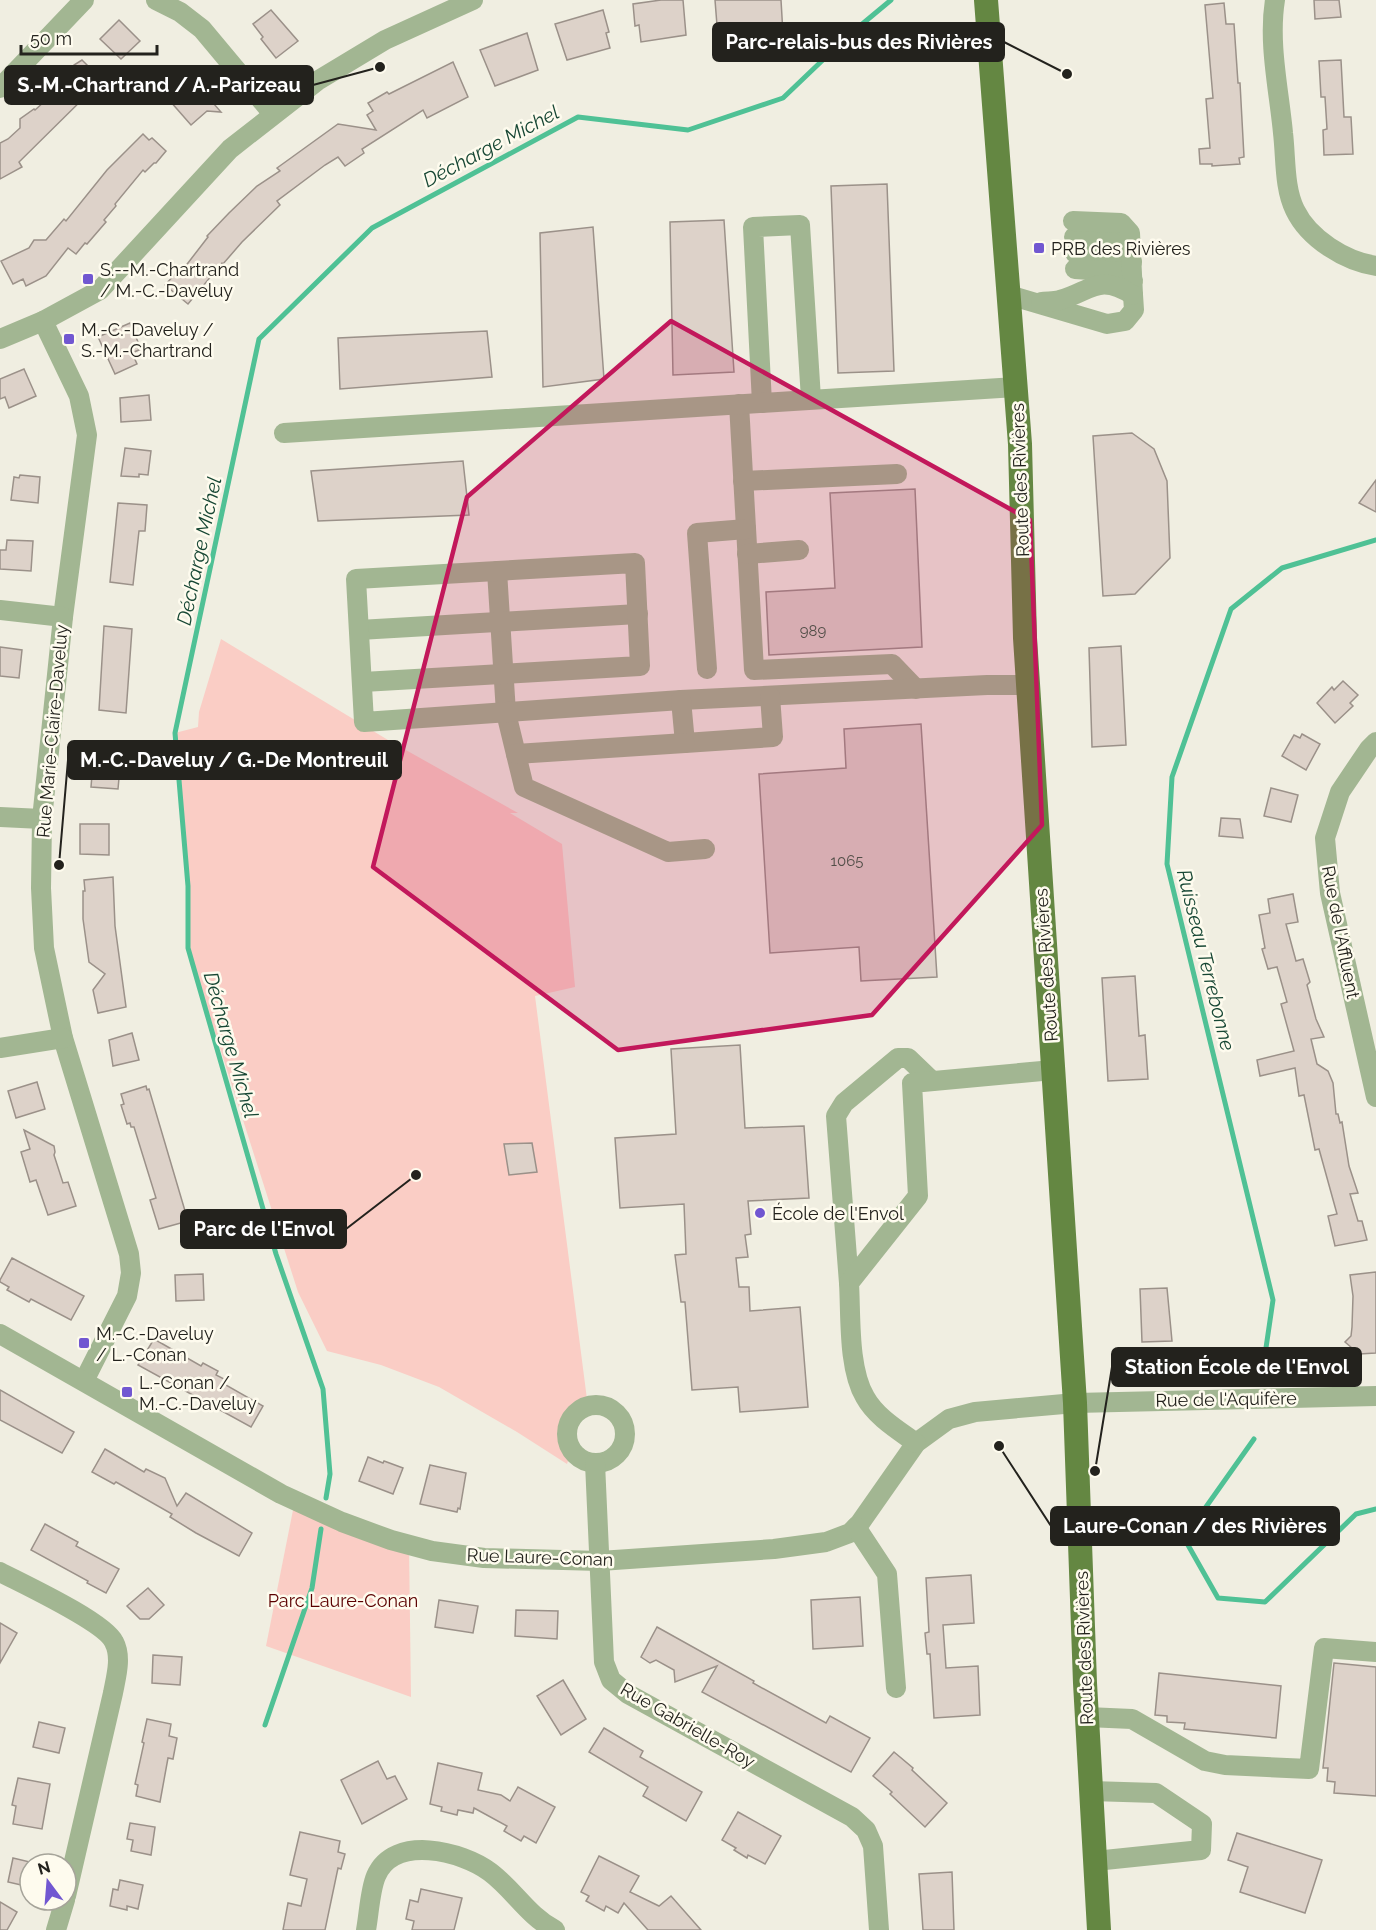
<svg xmlns="http://www.w3.org/2000/svg" width="1376" height="1930" font-family="Raleway,sans-serif">
	<style>
		.green { fill: #facdc5 }
		.lines { fill: none; stroke-linecap: round; stroke-linejoin: round }
		.stream { stroke: #4fc195; stroke-width: 5 }
		.building { fill: #ddd2c9; stroke: #9b9189; stroke-width: 1.5 }
		.minor { stroke: #a2b692; stroke-width: 20 }
		.major { stroke: #648742; stroke-width: 24 }
		.marked { fill: #c2185b; fill-opacity: 0.2; stroke: #c2185b; stroke-width: 4.5; stroke-linejoin: round }
		.poi-dot { fill: #7157d1; stroke: #fefbee; stroke-width: 2 }
		.labels { text-anchor: middle; dominant-baseline: central; stroke-width: 5; stroke-linejoin: round; paint-order: stroke }
		.number-label { font-size: 15px; fill: #524e48 }
		.poi-label { font-size: 18px; fill: #23221d; stroke: #fefbee; text-anchor: start }
		.street-label { font-size: 18px; fill: #23221d; stroke: #fefbee }
		.park-label { font-size: 18px; fill: #5b0000; stroke: #fefbee }
		.water-label { font-size: 20px; font-style: italic; fill: #164633; stroke: #fefbee }
		.leader { fill: none; stroke: #23221d; stroke-width: 2 }
		.callout-dot { fill: #23221d; stroke: #fefbee; stroke-width: 2 }
		.callout { fill: #23221d; stroke: #23221d; stroke-width: 2 }
		.callout-label { font-size: 20px; text-anchor: middle; font-weight: bold; fill: #fff }
	</style>
	<rect width="100%" height="100%" fill="#f0eee1"/>
	<g class="green">
		<path d="M221 639 388 740 518 813H510L562 844 575 987 535 996 588 1407 577 1413 571 1422 568 1435 572 1449 567 1464 517 1432 439 1387 381 1365 327 1351 298 1292 188 948V861L175 733 198 727 199 712Z"/>
		<path d="M295 1500 409 1545 411 1697 266 1646Z"/>
	</g>
	<g class="lines">
		<g class="stream">
			<path d="M1262 1375 1273 1300 1167 864 1172 777 1231 609 1282 568 1376 540"/>
			<path d="M1254 1439 1184 1538 1218 1598 1265 1602 1356 1514 1376 1509"/>
			<path d="M326 1498 330 1474 323 1389 276 1254 188 948V886L175 733 259 339 372 228 578 117 688 130 783 98 849 35 891 0"/>
			<path d="M265 1725 312 1588 321 1529"/>
		</g>
	</g>
	<g class="building">
		<path d="M661 0H683L686 35 641 42 639 25 635 26 633 4Z"/>
		<path d="M715 0H781L783 34 718 38Z"/>
		<path d="M1314 0H1339L1341 17 1315 19Z"/>
		<path d="M1224 3 1226 24H1234L1238 83H1240L1244 157 1239 158 1240 164 1212 166V164H1200L1199 149 1210 148 1206 99 1213 98 1205 5Z"/>
		<path d="M271 10 298 41 276 58 261 39 263 37 253 24Z"/>
		<path d="M603 10 609 32 606 33 610 48 567 60 555 24Z"/>
		<path d="M119 20 140 41 121 59 100 39Z"/>
		<path d="M527 33 538 70 495 86 480 50Z"/>
		<path d="M82 60 102 80 19 162 22 167 0 179V143L8 139 20 128V119L34 109 35 110 45 101 69 78 67 76 73 70 74 65Z"/>
		<path d="M1341 60 1344 117H1351L1353 154 1324 155 1323 130 1327 129 1325 97H1321L1319 61Z"/>
		<path d="M453 62 468 97 427 118 423 110 362 149 364 153 345 166 338 157 325 165 277 201 280 205 242 242 223 264 222 263 188 304 165 285 179 270 181 272 208 237 207 236 229 213 257 186 280 171 277 168 338 124 376 130 367 115 373 111 368 103 387 92 389 94Z"/>
		<path d="M194 81 221 112 207 111 191 125 170 101Z"/>
		<path d="M143 134 149 140 152 138 166 151 156 163H154L145 172 143 170 115 204 116 206 104 220 106 222 87 244 85 243 76 254 68 248 46 276 26 286 23 279 13 284 1 261 29 248 34 240H46L64 219 66 221 107 170Z"/>
		<path d="M887 184 894 371 838 373 831 186Z"/>
		<path d="M724 220 734 372 673 375 670 222Z"/>
		<path d="M593 227 604 379 543 387 540 233Z"/>
		<path d="M130 323 141 349 132 353 137 364 115 374 98 337Z"/>
		<path d="M487 331 492 377 340 389 338 338Z"/>
		<path d="M24 369 36 396 9 408 5 397 0 399V379Z"/>
		<path d="M149 395 151 420 121 422 120 398Z"/>
		<path d="M1132 433 1154 449 1167 481 1170 558 1135 594 1103 596 1093 436Z"/>
		<path d="M125 448 151 451 148 475 139 474V477L121 476Z"/>
		<path d="M463 461 469 515 318 521 311 471Z"/>
		<path d="M20 475 40 477 38 503 11 500 14 477 19 478Z"/>
		<path d="M1376 480V512L1359 503Z"/>
		<path d="M915 489 922 647 769 655 766 592 835 588 830 493Z"/>
		<path d="M118 503 147 505 145 531H139L133 585 110 582Z"/>
		<path d="M7 540 33 541 31 571 0 569V550H6Z"/>
		<path d="M104 626 132 629 126 713 99 710Z"/>
		<path d="M1121 646 1126 745 1092 747 1089 648Z"/>
		<path d="M0 647 22 650 19 678 0 676Z"/>
		<path d="M1343 681 1358 695 1350 703 1353 706 1335 723 1317 703 1332 687 1334 690Z"/>
		<path d="M921 724 937 977 861 981 859 947 770 953 759 774 846 768 844 729Z"/>
		<path d="M1302 734 1320 744 1306 770 1282 756 1294 735 1300 738Z"/>
		<path d="M90 751 115 754 113 767H120L118 789 91 787 92 775H88Z"/>
		<path d="M1271 788 1298 795 1291 822 1264 816Z"/>
		<path d="M1221 818 1240 819 1243 838 1219 836Z"/>
		<path d="M80 824H109V855L80 854Z"/>
		<path d="M113 877 115 926 126 1007 98 1013 93 990 105 974 89 962 83 919V891H85L84 880Z"/>
		<path d="M1293 894 1298 922 1286 924 1296 961 1303 959 1310 982 1307 985 1316 1019 1324 1037 1311 1039 1317 1064 1328 1071 1333 1083 1336 1114H1338L1340 1123 1342 1122 1349 1166 1358 1193 1350 1194 1358 1221H1362L1367 1240 1335 1246 1328 1216 1337 1214 1319 1149 1315 1150 1304 1095 1299 1096 1295 1068 1260 1076 1257 1060 1294 1051 1281 1004 1287 1002 1277 967 1268 969 1262 949 1265 948 1259 915 1270 913 1268 899Z"/>
		<path d="M1135 976 1139 1036 1145 1035 1148 1079 1108 1081 1102 978Z"/>
		<path d="M132 1033 139 1060 113 1066 109 1040Z"/>
		<path d="M740 1045 745 1128 804 1126 809 1198 748 1201 751 1234 745 1235 748 1257 736 1258 739 1287H749L750 1311 800 1307 808 1407 740 1412 738 1387 692 1390 685 1302H681L675 1255 686 1254 684 1204 620 1208 615 1138 676 1134 671 1049Z"/>
		<path d="M37 1082 45 1109 16 1118 8 1091Z"/>
		<path d="M146 1086 147 1090 149 1089 188 1221 159 1229 150 1200 156 1198 134 1127H131L130 1123 127 1124 121 1105 124 1104 121 1094Z"/>
		<path d="M24 1130 54 1146 55 1152 54 1155 63 1183 68 1182 76 1206 48 1215 36 1180 30 1182 21 1152 30 1149Z"/>
		<path d="M532 1143 537 1172 509 1175 504 1144Z"/>
		<path d="M12 1258 84 1296 71 1320 31 1299 29 1302 7 1290 9 1287 0 1282V1280Z"/>
		<path d="M1376 1272V1353L1359 1354 1345 1342 1351 1336 1352 1327 1353 1296 1350 1275Z"/>
		<path d="M203 1274 204 1300 176 1301 175 1275Z"/>
		<path d="M1167 1288 1172 1341 1142 1342 1140 1289Z"/>
		<path d="M154 1339 201 1366 203 1363 218 1371 216 1375 226 1380 224 1384 263 1406 251 1427 138 1365Z"/>
		<path d="M0 1390 74 1432 62 1453 0 1420Z"/>
		<path d="M105 1449 144 1472 146 1469 165 1478 177 1506 186 1493 252 1533 239 1556 196 1533 170 1517 172 1514 116 1482 114 1484 92 1472Z"/>
		<path d="M368 1457 383 1463 384 1461 403 1468 393 1494 359 1481Z"/>
		<path d="M430 1465 466 1473 460 1509 458 1508 457 1512 420 1504Z"/>
		<path d="M45 1524 78 1542 76 1546 119 1569 106 1593 87 1583 88 1581 31 1550Z"/>
		<path d="M971 1575 974 1623 943 1625 946 1668 978 1666 980 1715 934 1718 930 1654H927L925 1633 929 1632 926 1578Z"/>
		<path d="M148 1588 164 1605 149 1619H140L127 1606Z"/>
		<path d="M860 1597 863 1646 813 1649 811 1600Z"/>
		<path d="M439 1600 478 1606 473 1633 435 1627Z"/>
		<path d="M516 1610 558 1611 557 1639 515 1636Z"/>
		<path d="M0 1623 17 1633 0 1663Z"/>
		<path d="M657 1627 754 1681 753 1683 826 1723 830 1716 870 1738 851 1772 702 1692 717 1666 675 1682 674 1670 656 1660 650 1663 641 1657Z"/>
		<path d="M153 1655 182 1657 180 1685 152 1683Z"/>
		<path d="M1334 1663 1376 1667V1796L1334 1793 1335 1782 1327 1781 1328 1768H1323Z"/>
		<path d="M1159 1673 1281 1686 1276 1738 1184 1729 1185 1723 1167 1722V1716L1155 1715Z"/>
		<path d="M563 1680 586 1719 561 1735 537 1696Z"/>
		<path d="M147 1719 171 1724 169 1736 177 1738 173 1759 168 1758 160 1802 136 1796 138 1785 135 1784 144 1743 142 1742Z"/>
		<path d="M39 1722 65 1728 59 1753 33 1747Z"/>
		<path d="M604 1728 643 1751 640 1757 702 1792 686 1821 643 1796 648 1787 589 1752Z"/>
		<path d="M894 1752 913 1768 912 1770 947 1803 925 1827 890 1794 892 1792 873 1776Z"/>
		<path d="M378 1761 387 1779 395 1776 407 1799 362 1824 341 1780Z"/>
		<path d="M438 1763 482 1773 478 1790 501 1795 510 1801 518 1787 555 1807 536 1843 524 1836 521 1841 504 1831 507 1826 474 1808 473 1813 458 1810 457 1815 441 1811 442 1807 430 1804Z"/>
		<path d="M18 1778 50 1784 42 1829 13 1824 16 1806 12 1805Z"/>
		<path d="M738 1812 781 1836 765 1864 748 1855 747 1858 734 1850 736 1848 722 1840Z"/>
		<path d="M130 1823 155 1827 151 1855 131 1851 133 1840 127 1839Z"/>
		<path d="M300 1832 340 1841 338 1852 345 1854 341 1869 338 1868 325 1930H283L288 1903 301 1906 307 1879 290 1875Z"/>
		<path d="M1237 1833 1322 1860 1305 1913 1240 1892 1248 1867 1228 1860Z"/>
		<path d="M599 1856 639 1876 630 1892 659 1906 671 1896 701 1930H648L624 1903 618 1913 606 1906 604 1911 586 1901 589 1896 581 1892Z"/>
		<path d="M13 1858 30 1862V1887L8 1882Z"/>
		<path d="M952 1872 954 1930H923L919 1874Z"/>
		<path d="M120 1880 143 1885 138 1909 127 1906V1910L110 1906 113 1889 118 1890Z"/>
		<path d="M421 1889 462 1898 454 1930H412L414 1921 406 1919 410 1900 418 1902Z"/>
		<path d="M0 1902 17 1912 7 1930H0Z"/>
	</g>
	<g class="lines">
		<g class="minor">
			<path d="M156 0 180 12 202 29 273 114"/>
			<path d="M1275 0C1268 43 1279 90 1283 133 1286 158 1284 188 1295 210 1309 239 1345 261 1376 266"/>
			<path d="M0 88 84 0"/>
			<path d="M1074 237H1119L1131 242"/>
			<path d="M1075 253 1121 255 1132 262"/>
			<path d="M1075 269 1121 272 1133 281"/>
			<path d="M1009 295 1107 324 1125 321 1134 310 1133 295 1130 233 1121 223 1073 221"/>
			<path d="M1041 302C1047 301 1054 302 1060 300 1092 291 1098 273 1133 295"/>
			<path d="M43 321 79 396 87 435 63 617 42 819 41 888 44 948 63 1038 129 1254 131 1273 127 1296 84 1381"/>
			<path d="M0 339 43 321 100 290 230 149 317 81 385 40 473 0"/>
			<path d="M762 403 753 227 800 225 811 399"/>
			<path d="M739 404 754 670 892 664 916 689"/>
			<path d="M284 433 1016 387"/>
			<path d="M743 481 897 474"/>
			<path d="M747 554 799 550"/>
			<path d="M497 571 506 713 524 787 668 852 705 849"/>
			<path d="M0 610 63 617"/>
			<path d="M359 630 638 614"/>
			<path d="M707 669 697 533 746 529"/>
			<path d="M363 682 640 666 635 563 356 579 364 722 681 700 987 685H1028"/>
			<path d="M681 700 685 743 773 737 770 696"/>
			<path d="M1376 742 1369 749 1340 792 1325 838 1330 893 1376 1097"/>
			<path d="M516 754 685 743"/>
			<path d="M0 817 42 819"/>
			<path d="M0 1048 63 1038"/>
			<path d="M849 1283 836 1116 844 1103 898 1058H908L932 1081"/>
			<path d="M0 1334 281 1494 342 1522 391 1540 432 1551 484 1558 600 1561 774 1549 826 1542 850 1533 860 1523 916 1443 949 1419 975 1412 1075 1403 1376 1396"/>
			<circle cx="596" cy="1434" r="29"/>
			<path d="M916 1443C898 1430 876 1417 865 1397 848 1368 851 1317 849 1283L918 1196 912 1083 1053 1070"/>
			<path d="M595 1463 604 1662 611 1680 628 1694 852 1817 866 1830 873 1846 879 1930"/>
			<path d="M856 1527 887 1574 896 1688"/>
			<path d="M0 1572C23 1584 105 1622 114 1642 122 1657 116 1677 113 1693L66 1896"/>
			<path d="M1087 1717 1132 1719 1205 1761 1225 1765 1309 1769 1324 1648 1376 1652"/>
			<path d="M1091 1791 1156 1793 1202 1824 1201 1850 1095 1861"/>
			<path d="M56 1930 65 1900"/>
			<path d="M366 1930C369 1914 370 1890 376 1876 394 1834 462 1851 490 1872 514 1890 528 1916 555 1930"/>
		</g>
		<path class="major" d="M986 0 1020 444 1025 638 1075 1403 1085 1683 1099 1930"/>
	</g>
	<path class="marked" d="M671 321 1030 520 1042 825 872 1015 618 1050 373 867 467 497Z"/>
	<g class="poi-dot">
		<rect x="1033" y="242" width="12" height="12" rx="3"/>
		<rect x="82" y="273" width="12" height="12" rx="3"/>
		<rect x="63" y="333" width="12" height="12" rx="3"/>
		<circle cx="760" cy="1213" r="6"/>
		<rect x="78" y="1337" width="12" height="12" rx="3"/>
		<rect x="121" y="1386" width="12" height="12" rx="3"/>
	</g>
	<g class="labels">
		<g class="number-label">
			<text x="813" y="631">989</text>
			<text x="847" y="861">1065</text>
		</g>
		<g class="poi-label">
			<text x="1051" y="248">PRB des Rivières</text>
			<text x="100" y="269">S.--M.-Chartrand<tspan x="100" dy="21">/ M.-C.-Daveluy</tspan></text>
			<text x="81" y="329">M.-C.-Daveluy /<tspan x="81" dy="21">S.-M.-Chartrand</tspan></text>
			<text x="772" y="1213">École de l'Envol</text>
			<text x="96" y="1333">M.-C.-Daveluy<tspan x="96" dy="21">/ L.-Conan</tspan></text>
			<text x="139" y="1382">L.-Conan /<tspan x="139" dy="21">M.-C.-Daveluy</tspan></text>
		</g>
		<g class="street-label">
			<text transform="translate(1020 480) rotate(-92)">Route des Rivières</text>
			<text transform="translate(52 731) rotate(-85)">Rue Marie-Claire-Daveluy</text>
			<text transform="translate(1341 932) rotate(79)">Rue de l'Affluent</text>
			<text transform="translate(1046 965) rotate(-94)">Route des Rivières</text>
			<text transform="translate(1226 1399) rotate(-1)">Rue de l'Aquifère</text>
			<text transform="translate(540 1557) rotate(2)">Rue Laure-Conan</text>
			<text transform="translate(1084 1648) rotate(-92)">Route des Rivières</text>
			<text transform="translate(688 1725) rotate(30)">Rue Gabrielle-Roy</text>
		</g>
		<g class="park-label">
			<text x="343" y="1600">Parc Laure-Conan</text>
		</g>
		<g class="water-label">
			<text transform="translate(491 146) rotate(-28)">Décharge Michel</text>
			<text transform="translate(199 551) rotate(-78)">Décharge Michel</text>
			<text transform="translate(1206 960) rotate(76)">Ruisseau Terrebonne</text>
			<text transform="translate(231 1045) rotate(74)">Décharge Michel</text>
		</g>
	</g>
	<path class="leader" d="M1067 74L1004 42M380 67L313 85M59 865L68 760M416 1175L346 1229M1095 1471L1112 1367M999 1446L1051 1526"/>
	<g class="callout-dot">
		<circle cx="1067" cy="74" r="6"/>
		<circle cx="380" cy="67" r="6"/>
		<circle cx="59" cy="865" r="6"/>
		<circle cx="416" cy="1175" r="6"/>
		<circle cx="1095" cy="1471" r="6"/>
		<circle cx="999" cy="1446" r="6"/>
	</g>
	<g class="callout">
		<rect x="713" y="23" width="291" height="38" rx="6"/>
		<rect x="5" y="66" width="308" height="38" rx="6"/>
		<rect x="68" y="741" width="333" height="38" rx="6"/>
		<rect x="181" y="1210" width="165" height="38" rx="6"/>
		<rect x="1112" y="1348" width="249" height="38" rx="6"/>
		<rect x="1051" y="1507" width="288" height="38" rx="6"/>
	</g>
	<g class="callout-label">
		<text x="859" y="49">Parc-relais-bus des Rivières</text>
		<text x="159" y="92">S.-M.-Chartrand / A.-Parizeau</text>
		<text x="234" y="767">M.-C.-Daveluy / G.-De Montreuil</text>
		<text x="264" y="1236">Parc de l'Envol</text>
		<text x="1237" y="1374">Station École de l'Envol</text>
		<text x="1195" y="1533">Laure-Conan / des Rivières</text>
	</g>
	<g transform="translate(48 1882) rotate(344)"><circle r="28" fill="#fefbee" stroke="#a6a49a" stroke-width="1.5"/>
	<path d="M0-4.5L10 22L0 15L-10 22Z" fill="#7157d1"/>
	<text y="-9" font-size="16" font-weight="bold" text-anchor="middle" fill="#23221d">N</text>
	</g>
	<path d="M21 45v9h136v-9" fill="none" stroke="#23221d" stroke-width="3"/>
	<text x="30" y="45" font-size="18" fill="#23221d" stroke="#fefbee" stroke-width="4.5" paint-order="stroke">50 m</text>
</svg>
